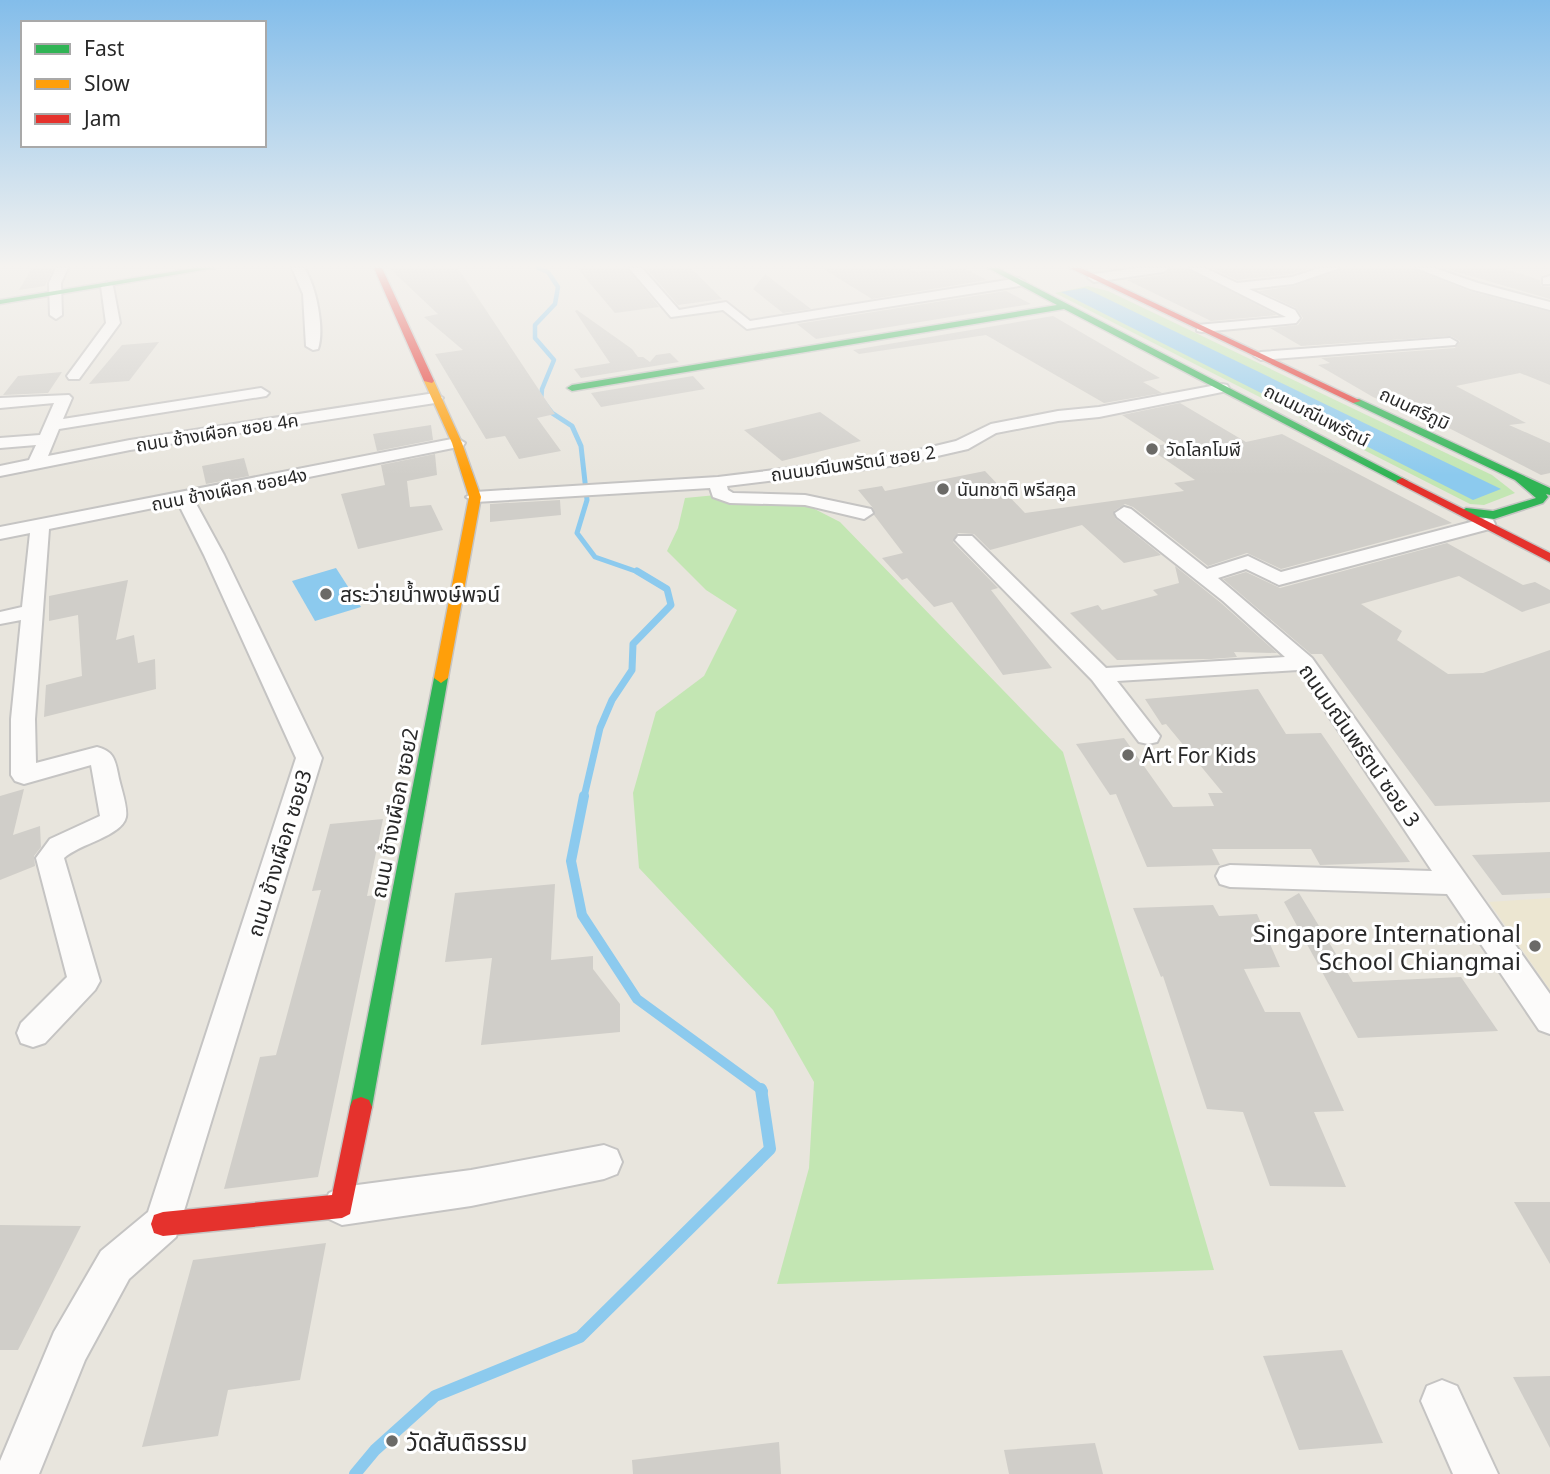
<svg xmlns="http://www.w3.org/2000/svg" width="1550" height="1474" font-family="'Noto Sans','Noto Sans Thai',sans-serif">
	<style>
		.education { fill: #ece6d1 }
		.green { fill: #c3e6b3 }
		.water { fill: #8ccaee }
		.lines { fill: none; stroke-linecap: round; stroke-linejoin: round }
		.stream-far4 { stroke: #8ccaee; stroke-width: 4.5 }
		.stream-far3 { stroke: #8ccaee; stroke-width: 5 }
		.stream-far2 { stroke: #8ccaee; stroke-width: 7 }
		.stream-far1 { stroke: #8ccaee; stroke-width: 10 }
		.stream { stroke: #8ccaee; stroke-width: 12 }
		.building { fill: #d0cec9 }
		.street-casing { stroke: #c5c4c3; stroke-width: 4 }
		.fast-casing { stroke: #c5c4c3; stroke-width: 3 }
		.slow-casing { stroke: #c5c4c3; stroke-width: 3 }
		.jam-casing { stroke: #c5c4c3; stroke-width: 3 }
		.street { fill: #fcfbfa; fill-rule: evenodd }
		.fast { fill: #30b455; fill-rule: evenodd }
		.slow { fill: #ff9f0a; fill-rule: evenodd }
		.jam { fill: #e5322d; fill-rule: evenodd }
		.poi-dot { fill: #6b6a67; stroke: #fff; stroke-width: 2.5 }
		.labels { text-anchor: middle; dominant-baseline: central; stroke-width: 6; stroke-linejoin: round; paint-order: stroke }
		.far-street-label { font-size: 18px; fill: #282828; stroke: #fff }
		.far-poi-label { font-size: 18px; fill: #282828; stroke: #fff; text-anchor: start }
		.poi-label { font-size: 21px; fill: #282828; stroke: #fff; text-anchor: start }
		.street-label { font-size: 21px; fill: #282828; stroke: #fff }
		.near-poi-label { font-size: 24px; fill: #282828; stroke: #fff; text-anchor: end }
	</style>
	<rect width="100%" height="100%" fill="#e8e5dd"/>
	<path class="education" d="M1550 898V990L1489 902Z"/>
	<g class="green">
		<path d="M1088 286 1108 291 1492 475 1515 493 1484 505 1470 504 1055 293Z"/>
		<path d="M748 492 799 501 840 522 1063 752 1214 1270 777 1284 809 1168 814 1082 773 1010 639 868 633 793 656 712 704 676 737 610 706 590 667 551 678 528 685 498Z"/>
	</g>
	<g class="water">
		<path d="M1085 288 1501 489 1473 500 1061 292Z"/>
		<path d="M336 568 361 607 315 621 292 581Z"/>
	</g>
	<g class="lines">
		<path class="stream-far4" d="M538 268 548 272 558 287 555 304 535 325V338L554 360 542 389 541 401"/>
		<path class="stream-far3" d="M541 399 552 413 572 426 581 446 587 500 577 533 595 557 641 573"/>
		<path class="stream-far2" d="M584 797 600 728 612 700 632 670 633 644 671 605 667 589 637 571"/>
		<path class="stream-far1" d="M584 796 571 861 582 915 637 999 763 1091"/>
		<path class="stream" d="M355 1474 375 1450 435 1396 580 1337 770 1149 761 1089"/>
	</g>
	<g class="building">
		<path d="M32 268H53L45 286 19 290Z"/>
		<path d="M389 268H458L555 414 537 418 561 451 519 459 505 436 486 439 435 354 463 350 424 317 438 314Z"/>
		<path d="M577 268H627L659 307 615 313Z"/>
		<path d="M646 268H691L722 299 678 305Z"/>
		<path d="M822 268H908L915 272 964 268 987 280 872 299Z"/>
		<path d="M1172 268H1186L1277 315 1211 321 1127 280 1163 275Z"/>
		<path d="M1212 268H1311L1291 274 1237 280Z"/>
		<path d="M1342 268H1414L1469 291 1550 312V385L1520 373 1456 386 1526 423 1509 425 1550 443V473L1541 475 1433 420 1421 415 1414 416 1373 397 1318 365 1330 363 1321 358 1455 348 1460 341 1451 336 1301 346 1270 328 1232 332 1298 325 1303 318 1296 308 1259 291 1294 286Z"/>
		<path d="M1443 268H1502L1540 280 1541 286 1550 287V299Z"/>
		<path d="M765 274 811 309 783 313 753 289Z"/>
		<path d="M1006 291 1031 304 816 339 797 324Z"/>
		<path d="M577 310 632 349 638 357H643L650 362 656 355 670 353 679 362 581 378 574 369 610 363 575 311Z"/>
		<path d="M1053 316 1160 378 1143 382 1162 393 1104 403 986 335 859 354 853 350Z"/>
		<path d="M159 342 129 381 89 384 122 345Z"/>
		<path d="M62 372 48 393 3 395 18 376Z"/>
		<path d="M693 376 705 389 601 407 591 393Z"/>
		<path d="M1180 403 1246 442 1282 434 1452 523 1281 569 1247 553 1208 566 1133 507 1125 504 1114 511 1115 518 1161 555 1124 563 1082 525 990 550 974 534 958 533 953 542 998 588 991 590 1052 668 1003 675 952 602 934 607 907 578 902 580 882 558 903 553 874 515 873 508 858 490 882 486 885 491 985 471 1025 513 1184 491 1174 483 1195 480 1147 447 1167 444 1122 415Z"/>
		<path d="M820 412 861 441 782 461 744 430Z"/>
		<path d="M431 425 433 440 377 451 373 434Z"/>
		<path d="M435 454 437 475 407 481 410 507 431 505 443 530 358 549 341 494 385 485 381 465Z"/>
		<path d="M244 458 249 476 206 484 202 466Z"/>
		<path d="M560 500 561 515 490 522V504Z"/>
		<path d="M1447 543 1523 585 1535 582 1550 590V603L1522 612 1459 576 1361 604 1402 631 1397 640 1448 674 1483 673 1550 650V802L1435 806 1322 654H1311L1223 579 1246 572 1280 588Z"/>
		<path d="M1175 566 1221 603 1277 653 1234 652 1237 657 1211 659 1117 660 1070 613 1098 605 1102 610 1158 595 1153 590 1179 583Z"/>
		<path d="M128 580 116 640 134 635 138 663 155 659 156 689 44 717 46 685 82 676 78 615 49 621V596Z"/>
		<path d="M1258 689 1286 734 1321 733 1410 862 1320 865 1311 849H1212L1220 865 1147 867 1116 794 1110 795 1076 744 1124 738 1173 807 1214 806 1208 793H1223L1166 724 1162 725 1145 699Z"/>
		<path d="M24 789 13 835 40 826 41 847 34 856 35 866 0 880V796Z"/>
		<path d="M383 819 367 896 377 895 318 1177 224 1189 260 1057 276 1055 321 890 312 891 330 824Z"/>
		<path d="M1550 852V893L1502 895 1472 855Z"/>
		<path d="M555 884 551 960 593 956V969L620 1004V1032L481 1045 492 958 445 962 455 893Z"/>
		<path d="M1299 893 1353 982 1461 977 1498 1031 1358 1038 1284 902Z"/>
		<path d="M1213 905 1219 916 1257 914 1280 967 1244 969 1265 1012H1300L1344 1111 1314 1112 1346 1187 1270 1186 1243 1112 1207 1109 1163 976 1161 977 1133 908Z"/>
		<path d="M1514 1202H1550V1264Z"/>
		<path d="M0 1225 81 1226 18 1350H0Z"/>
		<path d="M326 1243 300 1380 228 1390 218 1436 142 1447 193 1260Z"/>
		<path d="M1342 1350 1383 1443 1299 1450 1263 1356Z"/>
		<path d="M1550 1376V1448L1513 1377Z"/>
		<path d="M779 1442 781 1474H633L632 1460Z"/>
		<path d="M1095 1443 1103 1474H1009L1004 1450Z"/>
	</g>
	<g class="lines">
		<g class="street-casing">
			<g id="street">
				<path d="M56 268H68L61 283 62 315 56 319 50 315 49 283Z"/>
				<path d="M292 268H304C316 285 325 330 318 349L313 350 306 346 303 294Z"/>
				<path d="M629 268H642L679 310 726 302 750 321 1019 278 1025 282 1019 286 747 329 723 310 671 317Z"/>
				<path d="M1137 268H1169L1163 272 1094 282 1088 278 1094 274Z"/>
				<path d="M1189 268H1205L1237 283 1292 277 1320 268H1340L1293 284 1249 289 1295 310 1300 318 1296 323 1202 332 1197 331V325L1286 317Z"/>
				<path d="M1416 268H1434L1478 283 1550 302V310L1470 289Z"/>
				<path d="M1550 276V284H1543V278Z"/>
				<path d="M107 282 113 286 120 323 79 379H69L67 376 106 323 101 286Z"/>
				<path d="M1450 338 1457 342 1455 345 1261 360 1254 356 1261 352Z"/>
				<path d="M1222 384 1227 385 1229 388 1227 391 1099 417 1058 421 996 433 968 449 898 465 727 486 728 490 733 493 805 495 871 509 873 513 864 519 805 505 730 503 713 497 710 488 475 502 466 497 475 492 718 477 898 455 956 441 991 424 1058 411 1099 407Z"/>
				<path d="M261 388 269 393 266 396 59 429 48 456 130 440 435 393 443 398 435 403 130 450 0 476V466L29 460 36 445 0 448V438L40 435 54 403 0 408V398L69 395 72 398 63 419Z"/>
				<path d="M457 438 465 443 463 446 194 500 224 555 322 758 176 1237 129 1279 85 1360 39 1474H0V1461L54 1332 101 1251 148 1212 296 758 204 555 178 503 49 529 35 719 36 763 97 747C113 751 115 759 118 774 120 786 128 806 126 817 122 836 79 844 64 858L100 981 95 990 45 1043 33 1047 21 1043 17 1033 21 1023 67 977 36 858 50 839 100 816 91 765 24 784 15 781 11 775V719L21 620 0 624V612L22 607 30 533 0 539V527Z"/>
				<path d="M1124 507 1131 509 1207 569 1248 556 1281 572 1486 518 1493 520 1495 524 1493 528 1279 585 1246 569 1218 578 1312 658 1550 994V1034L1539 1030 1447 894 1230 887 1220 884 1216 876 1220 868 1230 865 1432 871 1298 670 1117 681 1160 736 1157 742 1148 744 1139 742 1092 680 955 540 958 536H972L1106 668 1285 657 1223 601 1117 517 1115 513Z"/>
				<path d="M604 1145 617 1150 622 1162 617 1174 604 1179 471 1206 342 1225 329 1219 323 1206 329 1193 342 1187 471 1170Z"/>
				<path d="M1442 1380 1457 1386 1498 1474H1453L1421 1401 1427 1386Z"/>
			</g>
		</g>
		<g class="fast-casing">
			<g id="fast">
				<path d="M195 268H215L0 304V300Z"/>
				<path d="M988 268H998L1408 481 1398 483 1064 309 572 391 567 388 572 385 1057 305Z"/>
				<path d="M1353 399H1359L1550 488V495L1546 494 1548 497 1543 503 1494 519 1462 515 1460 512 1466 508 1493 511 1536 498 1515 480 1353 403Z"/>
				<path d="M441 673 448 678 372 1107 369 1114 361 1117 353 1114 350 1107 434 678Z"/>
			</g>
		</g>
		<g class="slow-casing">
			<path id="slow" d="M429 378 434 381 462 443 481 497 448 678 441 683 434 678 469 497 452 443 424 381Z"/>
		</g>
		<g class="jam-casing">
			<g id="jam">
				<path d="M374 268H382L434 381 432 383 424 381Z"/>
				<path d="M1070 268H1081L1361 401 1353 403Z"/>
				<path d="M1402 478 1550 553V562L1398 483 1396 481Z"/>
				<path d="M361 1097 369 1100 372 1107 350 1214 342 1218 163 1236 154 1233 151 1224 154 1215 163 1212 332 1195 350 1107 353 1100Z"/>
			</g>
		</g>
		<use href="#street" class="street"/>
		<use href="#fast" class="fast"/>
		<use href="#slow" class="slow"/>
		<use href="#jam" class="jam"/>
	</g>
	<linearGradient id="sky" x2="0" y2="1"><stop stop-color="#83bdea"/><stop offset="0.56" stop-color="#f5f3f0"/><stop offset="1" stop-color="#f5f3f0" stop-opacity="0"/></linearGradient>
	<rect width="1550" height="475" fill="url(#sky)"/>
	<g class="poi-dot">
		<circle cx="1152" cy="449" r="7"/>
		<circle cx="943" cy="489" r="7"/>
		<circle cx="326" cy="594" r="7"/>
		<circle cx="1128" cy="755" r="7"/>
		<circle cx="1535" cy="946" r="7"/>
		<circle cx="392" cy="1441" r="7"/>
	</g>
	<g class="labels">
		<g class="far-street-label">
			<text transform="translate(1415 408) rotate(25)">ถนนศรีภูมิ</text>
			<text transform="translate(1317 415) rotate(27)">ถนนมณีนพรัตน์</text>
			<text transform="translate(217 432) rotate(-9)">ถนน ช้างเผือก ซอย 4ค</text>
			<text transform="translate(853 463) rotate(-8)">ถนนมณีนพรัตน์ ซอย 2</text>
			<text transform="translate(229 489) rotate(-11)">ถนน ช้างเผือก ซอย4ง</text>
		</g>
		<g class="far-poi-label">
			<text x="1166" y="449">วัดโลกโมฬี</text>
			<text x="957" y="489">นันทชาติ พรีสคูล</text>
		</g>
		<g class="poi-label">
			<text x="340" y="594">สระว่ายน้ำพงษ์พจน์</text>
			<text x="1142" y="755">Art For Kids</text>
		</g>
		<g class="street-label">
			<text transform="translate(1360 745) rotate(55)">ถนนมณีนพรัตน์ ซอย 3</text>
			<text transform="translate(394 813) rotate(-79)">ถนน ช้างเผือก ซอย2</text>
			<text transform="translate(279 853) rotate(-73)">ถนน ช้างเผือก ซอย3</text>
		</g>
		<g class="near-poi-label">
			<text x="1521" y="932">Singapore International<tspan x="1521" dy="28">School Chiangmai</tspan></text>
			<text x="406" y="1441" text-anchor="start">วัดสันติธรรม</text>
		</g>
	</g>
	<rect x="21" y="21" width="245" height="126" fill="#ffffff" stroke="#a9a9a9" stroke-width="2"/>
	<rect x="35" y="44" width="35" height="10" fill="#30b455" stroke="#a9a9a9" stroke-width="2"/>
	<text x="84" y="56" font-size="21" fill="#282828">Fast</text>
	<rect x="35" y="79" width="35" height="10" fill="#ff9f0a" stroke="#a9a9a9" stroke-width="2"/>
	<text x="84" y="91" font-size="21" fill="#282828">Slow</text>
	<rect x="35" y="114" width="35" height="10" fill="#e5322d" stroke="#a9a9a9" stroke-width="2"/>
	<text x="84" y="126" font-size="21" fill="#282828">Jam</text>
</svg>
